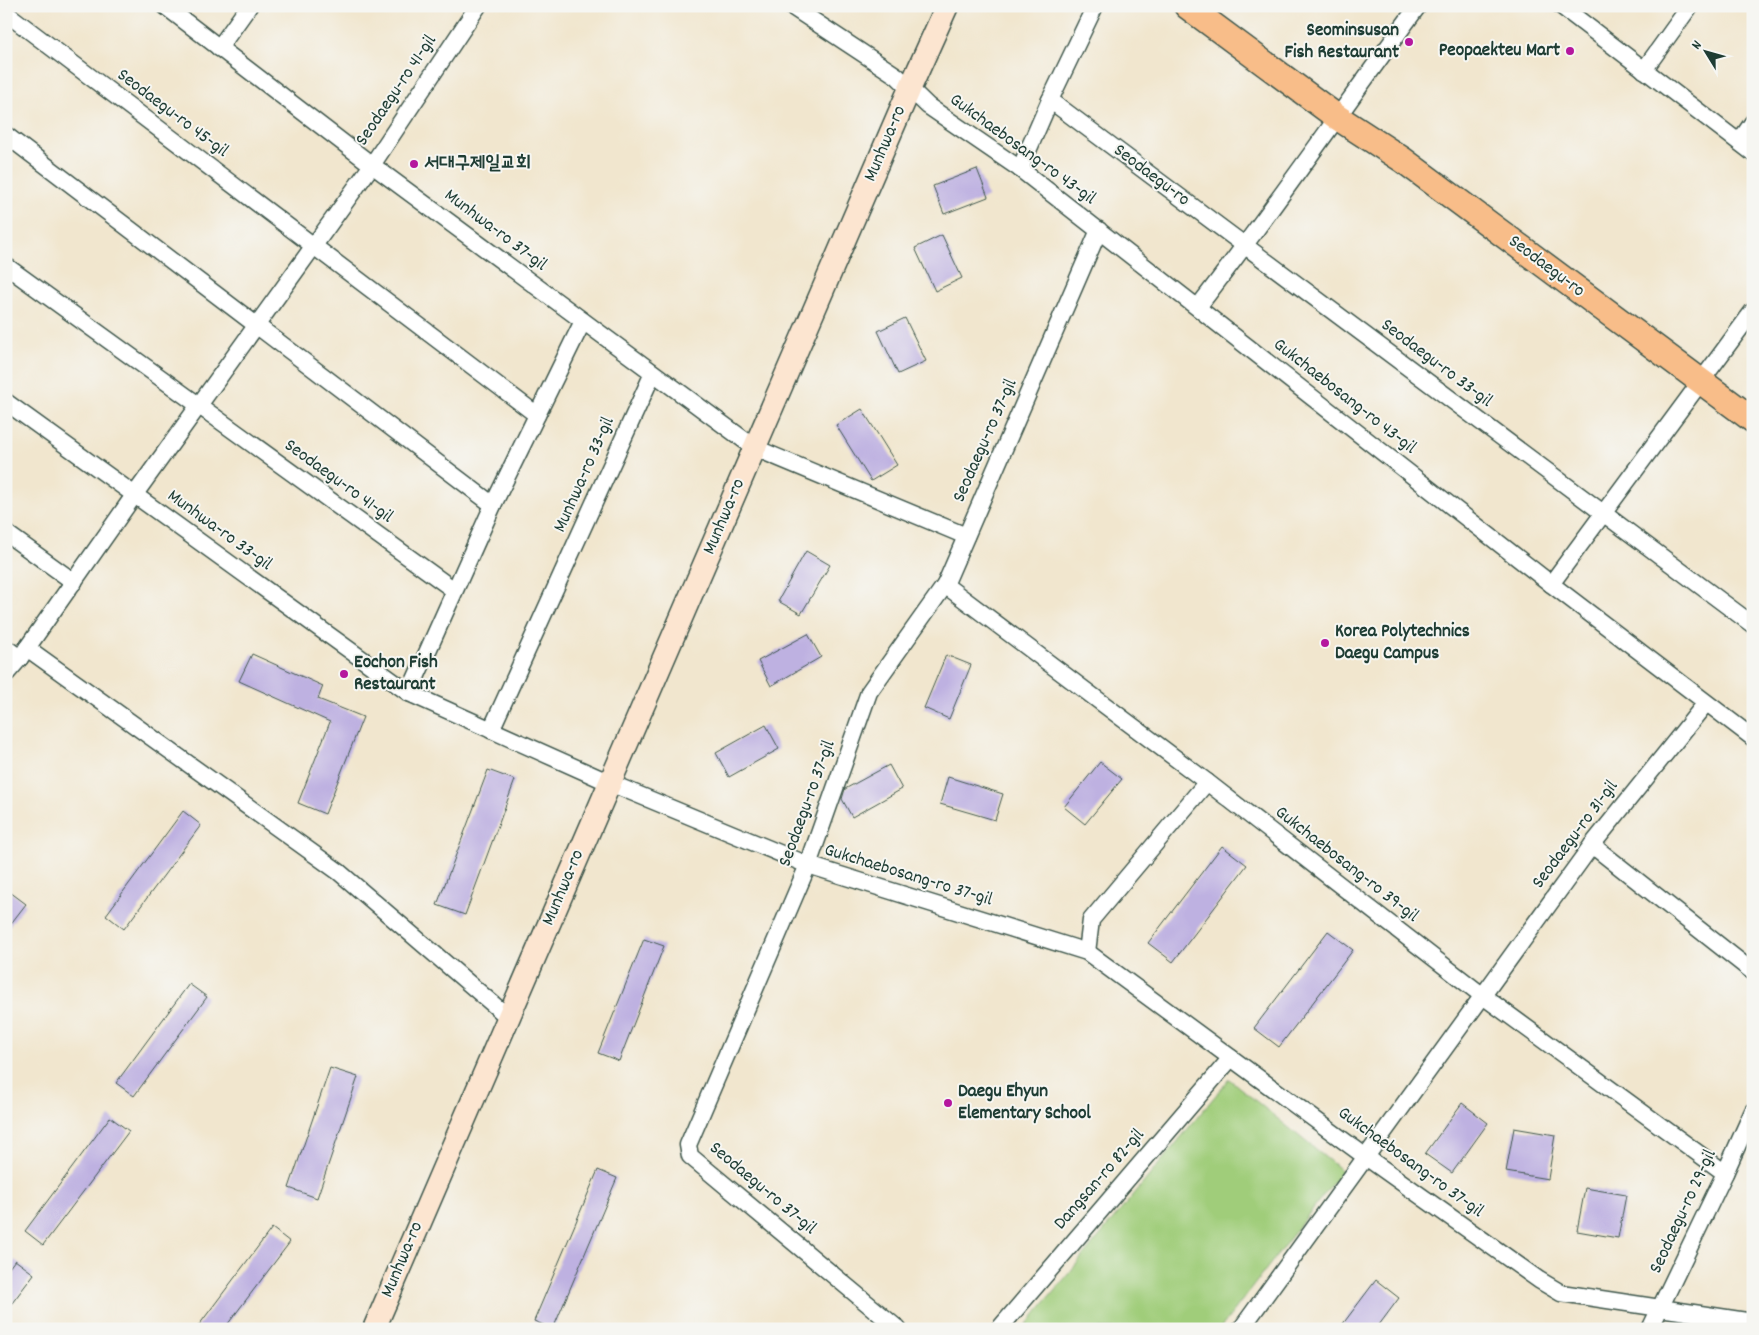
<svg xmlns="http://www.w3.org/2000/svg" width="1759" height="1335" font-family="Dekko,'Poor Story',sans-serif">
	<style>
		.green { fill: #a0cd7a; stroke: #608557 }
		.building { fill: #beb1e1 }
		.lines { fill: none; stroke-linecap: round; stroke-linejoin: round }
		.street-casing { stroke: #3e564b; stroke-width: 19 }
		.secondary-casing { stroke: #3e564b; stroke-width: 25 }
		.primary-casing { stroke: #3e564b; stroke-width: 28 }
		.street { stroke: #fff; stroke-width: 16 }
		.secondary { stroke: #fce5d0; stroke-width: 22 }
		.primary { stroke: #f8bd89; stroke-width: 25 }
		.poi-dot { fill: #b5179e; stroke: #f6f6f2; stroke-width: 2 }
		.labels { text-anchor: middle; dominant-baseline: central; stroke-width: 4; stroke-linejoin: round; paint-order: stroke }
		.poi-label { font-size: 19px; font-weight: bold; fill: #1f3d34; stroke: #f6f6f2; text-anchor: start }
		.street-label { font-size: 19px; fill: #1f3d34; stroke: #f6f6f2 }
	</style>
	<rect width="100%" height="100%" fill="#f6f6f2"/>
	<filter id="ink" filterUnits="userSpaceOnUse"><feTurbulence type="fractalNoise" baseFrequency=".02" numOctaves="2"/><feDisplacementMap in="SourceGraphic" scale="10" xChannelSelector="R" yChannelSelector="G"/><feConvolveMatrix kernelMatrix="1 2 1 2 8 2 1 2 1" color-interpolation-filters="sRGB"/></filter>
	<filter id="wash" filterUnits="userSpaceOnUse"><feTurbulence type="fractalNoise" baseFrequency=".0096" numOctaves="4" result="noise"/><feDisplacementMap in="SourceGraphic" scale="20" xChannelSelector="R" yChannelSelector="G"/><feGaussianBlur stdDeviation="1.12" result="paint"/><feColorMatrix in="noise" values="0 0 0 0 0 0 0 0 0 0 0 0 0 0 0 0 0 1.4 0 .05"/><feComposite in="paint" operator="in"/></filter>
	<g filter="url(#wash)">
		<rect width="100%" height="100%" fill="#f1e6ce"/>
		<path class="green" d="M1229 1079 1342 1171 1220 1329H1023Z"/>
		<g id="blocks">
			<g class="building">
				<path d="M977 169 988 197 944 214 933 186Z"/>
				<path d="M942 235 962 278 935 291 915 248Z"/>
				<path d="M905 318 926 361 898 374 878 331Z"/>
				<path d="M862 409 897 465 871 481 836 425Z"/>
				<path d="M806 551 830 565 801 614 778 601Z"/>
				<path d="M808 634 821 657 771 686 758 661Z"/>
				<path d="M252 654 323 686 318 699 363 717 325 814 298 803 330 722 239 681Z"/>
				<path d="M946 655 971 665 949 719 924 708Z"/>
				<path d="M766 725 779 749 729 777 716 753Z"/>
				<path d="M1100 762 1122 779 1085 824 1064 807Z"/>
				<path d="M889 765 902 789 852 817 842 799 845 789Z"/>
				<path d="M488 770 515 780 465 915 437 905Z"/>
				<path d="M948 777 1003 794 995 820 940 804Z"/>
				<path d="M183 811 201 825 124 929 106 915Z"/>
				<path d="M1222 846 1247 865 1173 962 1148 943Z"/>
				<path d="M6 889 26 904 6 930Z"/>
				<path d="M1328 931 1353 950 1279 1047 1254 1028Z"/>
				<path d="M644 939 664 946 619 1061 598 1053Z"/>
				<path d="M189 984 207 997 134 1096 116 1083Z"/>
				<path d="M330 1068 358 1077 317 1198 289 1188Z"/>
				<path d="M1462 1103 1488 1123 1452 1173 1425 1154Z"/>
				<path d="M110 1117 129 1131 43 1245 25 1231Z"/>
				<path d="M1514 1128 1555 1135 1548 1179 1506 1172Z"/>
				<path d="M598 1170 617 1178 553 1329 534 1321Z"/>
				<path d="M1585 1188 1626 1195 1618 1238 1577 1231Z"/>
				<path d="M272 1228 290 1242 224 1329H196Z"/>
				<path d="M15 1260 34 1274 6 1311V1272Z"/>
				<path d="M1376 1280 1399 1298 1376 1329H1339Z"/>
			</g>
		</g>
	</g>
	<g filter="url(#ink)">
		<use href="#blocks" fill-opacity="0" stroke="#3e564b" stroke-width="1"/>
		<g class="lines">
			<g class="street-casing">
				<g id="street">
					<path d="M165 6 372 165 755 448 966 536"/>
					<path d="M791 6 897 76 928 106 1020 169 1551 584 1753 738"/>
					<path d="M1561 6 1753 153"/>
					<path d="M6 13 537 415"/>
					<path d="M219 48 249 6"/>
					<path d="M1644 70 1690 6"/>
					<path d="M1050 100 1753 625"/>
					<path d="M6 135 493 505"/>
					<path d="M1739 142 1753 122"/>
					<path d="M1020 169 1050 100 1095 6"/>
					<path d="M6 266 454 590"/>
					<path d="M1198 307C1274 209 1344 106 1418 6"/>
					<path d="M6 402 409 693 610 783 808 865 1087 952 1366 1157 1539 1280 1561 1293 1753 1322"/>
					<path d="M6 533 74 582"/>
					<path d="M1551 584 1753 311"/>
					<path d="M945 585 1207 782 1483 996 1725 1173"/>
					<path d="M6 648 20 658"/>
					<path d="M27 648 339 872 508 1017"/>
					<path d="M6 674 20 658 135 494 372 165 478 6"/>
					<path d="M409 693 493 505 583 321"/>
					<path d="M491 730 653 373"/>
					<path d="M1592 845 1753 972"/>
					<path d="M1087 952 1091 920 1207 782"/>
					<path d="M898 1329 690 1156 688 1145 808 865 869 692 945 585 1099 230"/>
					<path d="M999 1329 1231 1058"/>
					<path d="M1241 1329 1592 845 1706 703"/>
					<path d="M1650 1329 1725 1173 1753 1111"/>
				</g>
			</g>
			<g class="secondary-casing">
				<path id="secondary" d="M374 1329 910 88 947 6"/>
			</g>
			<g class="primary-casing">
				<path id="primary" d="M1187 6 1337 117 1403 160 1753 420"/>
			</g>
			<use href="#street" class="street"/>
			<use href="#secondary" class="secondary"/>
			<use href="#primary" class="primary"/>
		</g>
	</g>
	<g class="poi-dot">
		<circle cx="1409" cy="42" r="5"/>
		<circle cx="1570" cy="51" r="5"/>
		<circle cx="414" cy="164" r="5"/>
		<circle cx="1325" cy="643" r="5"/>
		<circle cx="344" cy="674" r="5"/>
		<circle cx="948" cy="1103" r="5"/>
	</g>
	<g class="labels">
		<g class="poi-label">
			<text x="1399" y="31" text-anchor="end">Seominsusan<tspan x="1399" dy="22">Fish Restaurant</tspan></text>
			<text x="1560" y="51" text-anchor="end">Peopaekteu Mart</text>
			<text x="424" y="164">서대구제일교회</text>
			<text x="1335" y="632">Korea Polytechnics<tspan x="1335" dy="22">Daegu Campus</tspan></text>
			<text x="354" y="663">Eochon Fish<tspan x="354" dy="22">Restaurant</tspan></text>
			<text x="958" y="1092">Daegu Ehyun<tspan x="958" dy="22">Elementary School</tspan></text>
		</g>
		<g class="street-label">
			<text transform="translate(397 91) rotate(-56)">Seodaegu-ro 41-gil</text>
			<text transform="translate(172 114) rotate(37)">Seodaegu-ro 45-gil</text>
			<text transform="translate(886 144) rotate(-67)">Munhwa-ro</text>
			<text transform="translate(1022 150) rotate(36)">Gukchaebosang-ro 43-gil</text>
			<text transform="translate(1151 176) rotate(37)">Seodaegu-ro</text>
			<text transform="translate(495 231) rotate(37)">Munhwa-ro 37-gil</text>
			<text transform="translate(1546 267) rotate(37)">Seodaegu-ro</text>
			<text transform="translate(1436 364) rotate(37)">Seodaegu-ro 33-gil</text>
			<text transform="translate(1344 397) rotate(38)">Gukchaebosang-ro 43-gil</text>
			<text transform="translate(986 441) rotate(-66)">Seodaegu-ro 37-gil</text>
			<text transform="translate(585 475) rotate(-66)">Munhwa-ro 33-gil</text>
			<text transform="translate(338 482) rotate(36)">Seodaegu-ro 41-gil</text>
			<text transform="translate(725 517) rotate(-67)">Munhwa-ro</text>
			<text transform="translate(219 531) rotate(36)">Munhwa-ro 33-gil</text>
			<text transform="translate(808 804) rotate(-70)">Seodaegu-ro 37-gil</text>
			<text transform="translate(1576 835) rotate(-53)">Seodaegu-ro 31-gil</text>
			<text transform="translate(1346 865) rotate(38)">Gukchaebosang-ro 39-gil</text>
			<text transform="translate(908 876) rotate(17)">Gukchaebosang-ro 37-gil</text>
			<text transform="translate(564 888) rotate(-67)">Munhwa-ro</text>
			<text transform="translate(1410 1163) rotate(36)">Gukchaebosang-ro 37-gil</text>
			<text transform="translate(1100 1180) rotate(-49)">Dangsan-ro 82-gil</text>
			<text transform="translate(762 1189) rotate(40)">Seodaegu-ro 37-gil</text>
			<text transform="translate(1684 1212) rotate(-65)">Seodaegu-ro 29-gil</text>
			<text transform="translate(403 1260) rotate(-67)">Munhwa-ro</text>
		</g>
	</g>
	<rect width="1759" height="1335" fill="none" stroke="#f6f6f2" stroke-width="25"/>
	<g transform="translate(1706 52) rotate(307)" stroke="#f6f6f2" stroke-width="4" paint-order="stroke">
	<path d="M0-4L9 19L0 12L-9 19Z" fill="#1f3d34"/>
	<text y="-8" font-size="14" font-weight="bold" text-anchor="middle" fill="#1f3d34">N</text>
	</g>
</svg>
